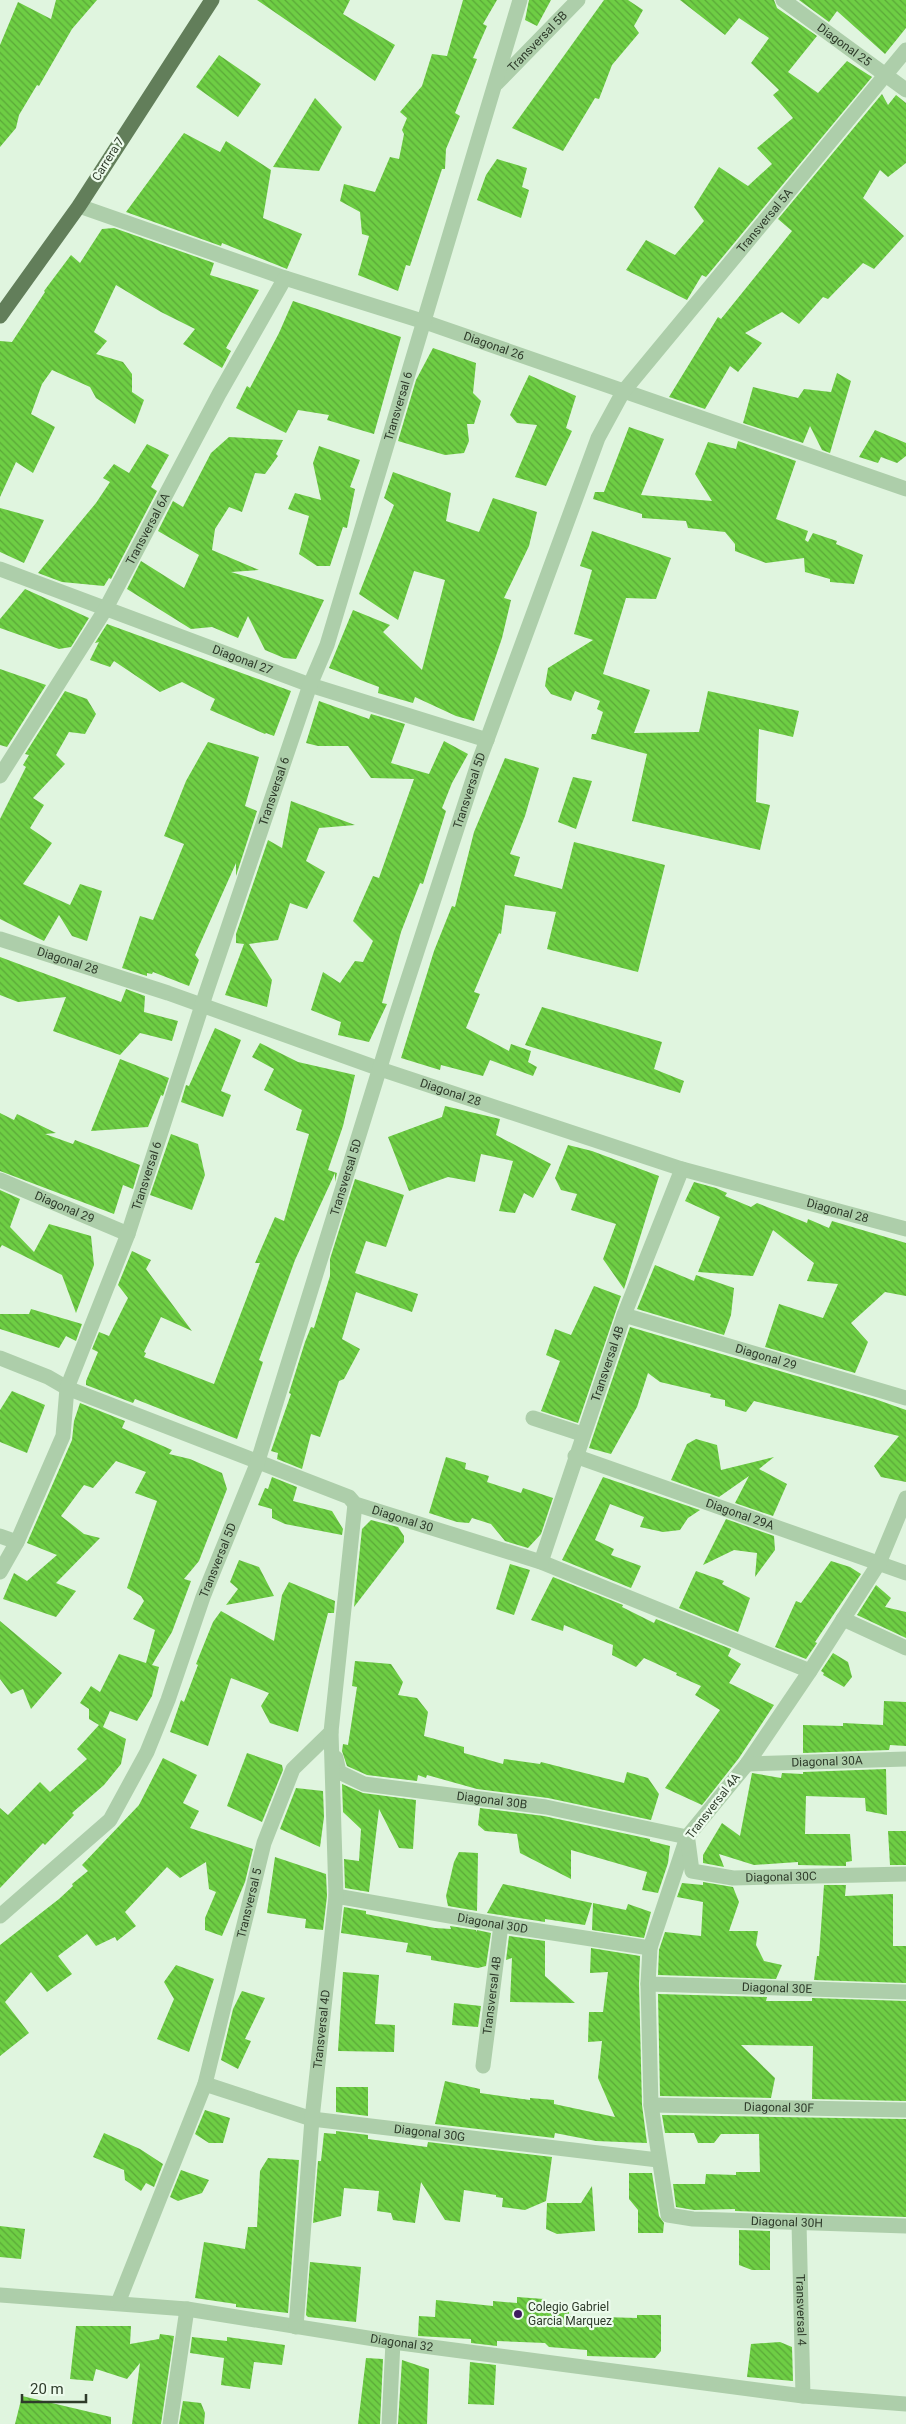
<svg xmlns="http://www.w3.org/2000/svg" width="906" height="2424" font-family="Roboto,sans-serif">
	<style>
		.building { fill: url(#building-back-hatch) }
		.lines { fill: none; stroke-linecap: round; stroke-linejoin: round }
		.minor { stroke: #adceaa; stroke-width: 15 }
		.major { stroke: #627e5a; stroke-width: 15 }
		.poi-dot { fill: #3f1c60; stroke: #ecfbec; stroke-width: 2 }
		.labels { text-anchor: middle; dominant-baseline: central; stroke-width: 4.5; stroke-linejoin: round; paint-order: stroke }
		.street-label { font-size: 12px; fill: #2e3b2a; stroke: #ecfbec }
		.poi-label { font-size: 12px; fill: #2e3b2a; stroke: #ecfbec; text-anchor: start }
	</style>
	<defs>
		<pattern id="building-back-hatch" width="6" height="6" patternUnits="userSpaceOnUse" patternTransform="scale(1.25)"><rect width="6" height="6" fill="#6ece44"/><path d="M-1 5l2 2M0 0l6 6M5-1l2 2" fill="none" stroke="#5ba839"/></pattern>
	</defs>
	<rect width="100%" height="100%" fill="#e0f5df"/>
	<g class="building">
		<path d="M56 0H97L72 29 39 86 37 85 19 115 16 128 0 147V45L18 2 51 19Z"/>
		<path d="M257 0H350L343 14 395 45 375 81Z"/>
		<path d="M463 0H497L483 24 487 26 473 58 477 59 455 113 460 116 446 149 445 169H442L410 266 406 265 398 291 358 275 369 236 362 234 360 212 340 201 344 184 375 192 390 157 399 159 404 134 402 130 407 118 400 112 422 86 432 54 447 56Z"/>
		<path d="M529 0H551L537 26 525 20Z"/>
		<path d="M604 0H628L643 10 634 26 639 33 612 65 599 99 595 98 563 151 512 128Z"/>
		<path d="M680 0H774L777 8 817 36 788 72 818 93 847 61 872 77 706 277 702 275 687 300 626 270 646 240 675 255 704 221 694 207 719 167 748 186 772 164 757 148 793 118 773 95 779 90 751 63 769 38 739 18 725 35Z"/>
		<path d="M799 0H906V28L885 54 837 11 829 22Z"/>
		<path d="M219 55 261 84 238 117 196 87Z"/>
		<path d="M882 94 888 105 896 95 906 103V163L888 177 880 170 863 198 904 236 874 269 863 263 828 299 823 297 799 324 782 312 745 333 762 343 738 372 730 366 705 409 669 397 718 317 721 319 792 231 778 219Z"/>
		<path d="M315 98 342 127 319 171 273 167Z"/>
		<path d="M184 133 220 152 226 141 271 170 263 218 302 234 287 269 222 243 221 246 126 212Z"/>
		<path d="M497 159 527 168 522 187 529 190 521 218 477 200 486 175Z"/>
		<path d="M114 228 214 263 210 275 259 290 226 348 231 351 222 368 183 344 195 329 161 312 116 285 94 332 107 341 96 354 123 362 132 374V392L144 400 135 424 96 398 90 387 52 370 42 384 31 414 55 427 33 473 16 462 0 497V341L12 342 45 292 44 291 71 255 80 263 102 229Z"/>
		<path d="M293 301 401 337 374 434 327 420 329 415 298 410 286 433 236 408 247 386 250 388 279 333Z"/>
		<path d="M433 348 476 363 473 393 481 401 474 424H467L469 441 464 453 445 455 398 441 416 380Z"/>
		<path d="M837 373 851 381 830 453 822 450 810 426 803 443 743 423 753 387 798 398 804 389 831 392Z"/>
		<path d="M529 375 576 396 566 428 572 431 546 486 515 477 537 425 517 423 510 415Z"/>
		<path d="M629 427 664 439 641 495 712 501 695 474 708 442 736 449 738 441 796 461 776 519 808 531 805 540 808 542 813 533 837 541 836 544 863 555 854 584 830 582V579L805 572 804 558 766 563 735 551V544L725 532 688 528 686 521 642 518V514L593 499 595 492H604Z"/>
		<path d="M875 430 906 443V456L897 463 881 457 878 463 859 457Z"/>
		<path d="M229 437 283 440 276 454 278 456 265 474 255 473 242 512 229 507 215 529 212 550 259 570 231 572 324 600 296 659 284 658 265 650 248 616 238 638 212 627 191 629 127 589 141 561 184 588 199 555 158 531 173 501 183 507 211 453Z"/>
		<path d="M147 444 169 455 151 487 157 491 111 579 109 578 104 586 62 582 38 573 96 503 110 482 103 478 114 464 129 473Z"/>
		<path d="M319 446 360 460 350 487 355 489 347 528 343 527 330 566H317L299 554 309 516 288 509 295 493 321 500 313 463Z"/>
		<path d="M393 472 451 493 446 521 479 532 493 498 537 512 529 546 504 598 511 600 502 638 474 721 456 716 415 697 413 703 378 693 379 687 329 668 353 610 390 625 383 632 422 670 445 580 414 571 398 620 359 594 394 505 384 498Z"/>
		<path d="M0 508 44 520 24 563 0 552Z"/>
		<path d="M592 531 671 558 656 599 626 598 603 674 650 690 634 733 699 732 708 691 799 711 793 737 759 729 756 802 770 805 760 850 632 821 647 754 591 739 592 734H596L603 712 597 709 600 701 575 691 571 701 551 694 545 686 548 668 593 640 574 634 592 570 580 566Z"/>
		<path d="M25 589 89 618 71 647 59 649 0 628V619Z"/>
		<path d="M107 624 291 691 274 736 266 733 265 734 210 710 215 699 182 682 160 692 114 661 110 667 90 660 99 642 95 643Z"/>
		<path d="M0 669 46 685 7 747 0 745Z"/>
		<path d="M65 691 87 699 96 714 85 734 69 732 56 755 65 764 33 798 44 805 30 828 52 843 23 884 70 905 80 884 102 891 87 941 72 936 59 915 44 941 0 919V819L26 767 23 765 29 755 25 754Z"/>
		<path d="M319 701 369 719 371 714 405 724 391 763 429 774 444 741 468 754 452 783 442 808 446 811 423 884 420 883 401 932 382 1003 387 1004 369 1042 338 1035 341 1022 311 1010 323 972 340 983 355 961 363 962 373 941 353 921 373 876 379 878 414 779 371 778 348 746H318L306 743Z"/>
		<path d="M208 742 259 757 245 806 257 811 236 876V863L195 955 199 960 189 986 153 972 152 974 147 973V976L122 968 140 916 153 920 184 844 164 836 186 781Z"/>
		<path d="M505 758 539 768 525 816 510 854 520 857 514 876 562 889 574 842 665 865 638 972 547 949 556 912 505 905 501 934 499 933 474 992 480 994 466 1028 509 1051 511 1044 531 1051 528 1062 537 1067 533 1076 490 1060 483 1076 441 1065 440 1070 401 1058 434 951 452 906 455 907 474 832Z"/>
		<path d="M573 777 592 781 576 829 558 822Z"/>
		<path d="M291 801 355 825 319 828 306 861 325 872 307 909 290 903 278 940 249 944 272 980 267 1007 225 995 244 944 236 943V934L268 840 282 848Z"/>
		<path d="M0 957 121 1002 126 989 145 996 144 1012 178 1021 172 1041 140 1033 120 1055 53 1031 66 997 18 1002 0 995Z"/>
		<path d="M542 1007 662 1042 654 1069 684 1081 680 1093 525 1045Z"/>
		<path d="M215 1028 241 1040 221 1091 231 1095 223 1117 181 1102 186 1085 189 1086Z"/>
		<path d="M260 1043 298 1062 355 1075 343 1126 328 1170 337 1173 335 1182V1173L295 1260 259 1360 263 1362 237 1439 135 1399 133 1403 86 1385V1381L98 1352 92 1349 99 1332 109 1336 128 1298 118 1285 132 1251 151 1260 146 1269 192 1331 161 1317 144 1352 146 1353 144 1357 214 1384 260 1263H255L275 1217 284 1221 309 1134 296 1130 302 1110 264 1090 274 1069 252 1057Z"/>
		<path d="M120 1059 169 1078 163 1096 161 1095 148 1127 91 1131Z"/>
		<path d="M445 1106 500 1119 496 1135 551 1164 533 1198 524 1193 515 1213 499 1211 513 1161 481 1154 475 1182 448 1177 409 1191 388 1137 442 1117Z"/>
		<path d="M0 1113 14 1120 17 1114 56 1133 45 1134 73 1144 75 1140 140 1165 133 1189 123 1185 114 1214 0 1171Z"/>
		<path d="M171 1134 198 1144 205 1175 192 1210 150 1195Z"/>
		<path d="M568 1145 592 1151 659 1176 624 1289 603 1259 616 1224 571 1210 577 1194 561 1190 555 1178Z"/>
		<path d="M355 1179 404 1195 386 1247 366 1241 355 1273 418 1294 412 1312 356 1292 342 1339 360 1349 344 1379 339 1381 320 1437 311 1434 302 1469 277 1459 278 1453 271 1451 291 1394 289 1393 305 1342 311 1327 314 1328 330 1276V1259Z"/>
		<path d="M694 1182 716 1188 727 1193 725 1196 751 1207 757 1203 807 1223 808 1219 829 1228 832 1221 906 1243V1296L885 1292 851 1323 868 1342 855 1373 765 1347 779 1304 823 1318 838 1284 807 1281 814 1263 773 1230 753 1276 698 1272 720 1217 685 1201Z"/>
		<path d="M0 1190 20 1199 10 1227 34 1252 49 1224 91 1236 94 1265 76 1313 62 1275 2 1245 0 1248Z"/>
		<path d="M655 1265 694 1281 696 1275 734 1288 731 1315 724 1335 637 1309Z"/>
		<path d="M594 1286 621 1296 578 1423 541 1411 560 1361 546 1355 555 1329 571 1335Z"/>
		<path d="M31 1309 82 1324 76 1341 66 1336 59 1348 0 1329V1314H29Z"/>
		<path d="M630 1327 875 1399 906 1410V1482L881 1477 874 1466 899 1436 754 1401 746 1412 725 1406V1400L710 1397 711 1394 660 1382 648 1373 637 1407 611 1454 589 1448Z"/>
		<path d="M12 1391 45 1405 27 1453 0 1442V1410Z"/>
		<path d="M80 1403 125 1421 122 1428 172 1450 169 1454 190 1459 222 1473 227 1489 199 1561 184 1579 191 1581 172 1632 152 1665 159 1667 152 1696 137 1721 110 1711 103 1727 126 1739 121 1764 104 1785 72 1813 74 1815 45 1845 43 1843 0 1888V1808L8 1815 40 1782 50 1792 87 1759 77 1749 99 1725 89 1719V1709L80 1703 91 1686 100 1692 119 1654 146 1663 155 1630 133 1619 144 1601 141 1596 127 1588 157 1501 135 1493 146 1472 116 1461 93 1488 84 1485 61 1516 84 1534 100 1538 56 1583 76 1591 56 1617 3 1599 14 1573 27 1581 57 1555 27 1543 72 1440 74 1421Z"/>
		<path d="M696 1439 717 1445 721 1470 774 1457 759 1469 787 1484 773 1516 735 1503 749 1476 719 1497 671 1480 687 1444Z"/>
		<path d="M446 1457 466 1463 465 1469 489 1476 487 1482 521 1493 523 1488 553 1498 541 1534 528 1548 505 1541 491 1524 472 1518 469 1523 457 1522 429 1513Z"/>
		<path d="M272 1477 297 1487 293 1501 332 1511 343 1529 342 1535 285 1524 272 1518V1509L258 1505 265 1488 268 1489Z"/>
		<path d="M603 1477 700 1510 688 1518 680 1530 663 1532 640 1527 644 1517 610 1504 595 1540 614 1549 611 1555 641 1566 631 1588 562 1560Z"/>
		<path d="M726 1519 774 1536 775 1550 755 1577 757 1553 734 1550 703 1565Z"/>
		<path d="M371 1520 398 1527 404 1536V1542L354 1607 362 1529Z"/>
		<path d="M239 1560 259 1567 274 1596 226 1605 238 1589 230 1582Z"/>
		<path d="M831 1561 850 1567 861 1574 815 1642 817 1643 806 1659 775 1647 796 1601 801 1603Z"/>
		<path d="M510 1564 530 1570 514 1615 496 1609Z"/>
		<path d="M696 1571 724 1581 722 1584 750 1598 738 1632 679 1608Z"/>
		<path d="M553 1577 623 1605 622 1607 654 1623 656 1619 731 1649 728 1656 741 1664 729 1683 774 1705 739 1758 702 1805 665 1788 720 1710 695 1695 701 1686 676 1675 677 1673 644 1658 636 1667 612 1655 613 1645 564 1625 563 1631 531 1620Z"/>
		<path d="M289 1582 335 1601 334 1613H328L298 1732 270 1723 261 1706 269 1693 231 1678 208 1746 170 1732 181 1700 184 1702 198 1665 196 1664 213 1622 221 1611 274 1641 282 1595Z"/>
		<path d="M876 1585 891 1598 885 1607 906 1612V1638L857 1615Z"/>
		<path d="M0 1621 62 1673 31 1709 23 1689 11 1694 0 1679Z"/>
		<path d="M833 1653 848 1662 852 1677 844 1687 823 1675 824 1673 821 1671Z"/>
		<path d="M355 1661 391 1664 403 1682 398 1695 417 1698 428 1712 424 1736 464 1747V1753L503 1764 504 1759 540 1764 541 1762 624 1783 627 1772 648 1778 659 1794 651 1820 548 1798 477 1789 427 1775 426 1778 418 1775 417 1781 367 1775 347 1766 342 1751 343 1744 348 1745 357 1687 352 1686Z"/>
		<path d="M884 1701 906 1702V1746L890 1745 889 1750 803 1753V1725L843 1726V1723L883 1725Z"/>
		<path d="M247 1753 282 1765 283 1770 262 1822 227 1806Z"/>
		<path d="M163 1758 197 1775 183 1803 199 1811 190 1828 253 1849 245 1882 222 1936 205 1930V1918L216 1892 209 1889 206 1862 180 1878 167 1867 125 1912 136 1926 117 1941 115 1937 96 1946 87 1934 58 1956 72 1974 47 1992 31 1972 5 2002 29 2033 0 2056V1945L59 1899 73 1886 72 1884 88 1871 82 1865 139 1805Z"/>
		<path d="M886 1769 887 1815 866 1811 865 1798 806 1796 805 1834H850L852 1861 846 1862V1866L798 1865V1862L754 1865 719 1854 724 1867 703 1863V1855L722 1823 740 1836 752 1773 781 1778 782 1773 803 1774V1772Z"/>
		<path d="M342 1784 363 1793 416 1800 413 1849 399 1848 379 1809 369 1892 345 1888 344 1859 359 1861 361 1829 343 1812Z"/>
		<path d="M296 1788 323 1791 324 1817 320 1847 280 1829Z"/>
		<path d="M480 1808 544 1816 650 1839V1841L670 1846 668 1863 658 1893 642 1890 647 1872 571 1850V1879L520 1853 517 1834 485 1831 478 1825Z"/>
		<path d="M888 1831H906V1865H890Z"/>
		<path d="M459 1852 478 1853 477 1911 448 1906 446 1896 454 1862Z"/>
		<path d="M275 1857 326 1874 327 1896 323 1930 305 1928 306 1919 267 1913Z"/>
		<path d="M703 1882 733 1887 739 1902 729 1931H758L756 1945 764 1961 782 1965 776 1979 658 1975 659 1950 665 1932 701 1936 703 1902 677 1897 682 1883 703 1885Z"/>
		<path d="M503 1884 592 1903 585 1925 545 1919V1922L487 1913Z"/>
		<path d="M824 1885H846L845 1896 893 1894V1946H906V1983L814 1980 817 1956H819Z"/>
		<path d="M593 1903 626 1910 628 1904 651 1912 644 1938 592 1930Z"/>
		<path d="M344 1907 366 1911V1914L435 1928 451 1929 450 1926 476 1930V1932L477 1930 491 1933 486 1966 478 1968 431 1960V1956L406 1952 408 1943 341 1933Z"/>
		<path d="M509 1936 545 1941V1976L575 2003 510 2002 512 1958 506 1960Z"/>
		<path d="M591 1948 640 1956 639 1984 642 2105 647 2143 596 2141 555 2133 554 2138 435 2124 445 2081 480 2089V2093L530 2100V2098L554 2100V2104L615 2117 598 2078 602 2041 588 2042 589 2012H603L608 1972 590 1973Z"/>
		<path d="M176 1965 214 1979 189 2052 157 2039 174 1999 164 1982Z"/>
		<path d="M343 1972 379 1975 375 2024 395 2025 394 2052 338 2051Z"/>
		<path d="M242 1991 265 1998 245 2039 251 2041 238 2069 221 2060 233 2009Z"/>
		<path d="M658 1994 767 1997 766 2001H812V1998L906 2001V2101L812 2099 813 2046 741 2045 775 2078 771 2098 660 2096Z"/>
		<path d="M454 2003 481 2006 478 2027 452 2025Z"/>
		<path d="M336 2087H368V2116L336 2112Z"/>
		<path d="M205 2110 230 2118 223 2143H209L195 2134Z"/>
		<path d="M662 2115 906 2119V2217L735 2211V2209L694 2210 676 2207 673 2184H705L706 2174 736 2175V2172H760L759 2134H721L714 2143H698L694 2133H665Z"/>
		<path d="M336 2131 368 2135V2139L427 2147 428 2142 552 2157 546 2201 525 2210 502 2207 503 2198 496 2197V2195L464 2190 460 2222 445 2220 421 2182 415 2223 393 2220 391 2213 377 2211 379 2191 344 2188 341 2216 313 2223 318 2161H321L324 2133 336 2134Z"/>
		<path d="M104 2133 140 2149 163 2164 154 2187 146 2183 141 2191 125 2180 124 2170 93 2157Z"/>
		<path d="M268 2158 299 2160 288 2313 236 2307V2304L195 2298 204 2242 245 2249 248 2227H257L260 2171Z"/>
		<path d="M181 2170 209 2180 202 2193 178 2201 170 2197Z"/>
		<path d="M629 2173H652L659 2216 664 2223 663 2233H638V2210L629 2199Z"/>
		<path d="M592 2186 595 2231 557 2234 546 2229 547 2203H581Z"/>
		<path d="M0 2226 25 2229 21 2259 0 2257Z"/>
		<path d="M739 2230 770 2231V2270H752L739 2265Z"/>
		<path d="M310 2262 361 2267 356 2322 308 2317 306 2315Z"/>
		<path d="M517 2297 544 2299V2310L569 2312V2316L637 2318V2315H661V2351L655 2358 587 2356V2350L549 2347 545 2343 497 2341V2346L471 2343V2339L418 2336 419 2316 435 2317 436 2300 493 2306V2301L517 2303Z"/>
		<path d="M76 2326H131L130 2344 159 2339 160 2334 174 2336 161 2424H132L140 2363 127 2379 96 2369 93 2381 70 2379Z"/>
		<path d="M192 2337 227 2341V2337L285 2345 282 2365 254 2362 250 2389 221 2385 224 2358 190 2353Z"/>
		<path d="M780 2342 792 2347 793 2381 747 2377 751 2344Z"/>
		<path d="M366 2358 383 2359 380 2424H358Z"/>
		<path d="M402 2360 429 2369 427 2424H398Z"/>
		<path d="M470 2362 496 2365 494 2405 468 2404Z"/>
		<path d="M22 2396 111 2417V2424H15Z"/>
		<path d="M183 2401 201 2403 205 2413 204 2424H179Z"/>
	</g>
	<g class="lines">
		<g class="minor">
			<path id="s1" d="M783 0 906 90"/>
			<path id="s2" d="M497 83 578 0"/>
			<path id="s3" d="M79 206 285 278 425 322 906 489"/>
			<path id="s4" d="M0 569 310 685 487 740"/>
			<path id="s5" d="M0 776 105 610 219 394 285 278"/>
			<path id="s6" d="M0 939 168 993 380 1069 682 1169 906 1229"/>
			<path id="s7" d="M0 1180 128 1234"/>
			<path id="s8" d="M624 1315 906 1398"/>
			<path id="s9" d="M0 1358 48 1377 67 1388 349 1497 355 1504 541 1562 810 1671"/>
			<path d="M533 1418 582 1434"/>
			<path id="s10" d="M575 1456 906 1573"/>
			<path id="s11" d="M906 1498 879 1563 810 1671 747 1764 687 1837 650 1948 648 1984 651 2105 668 2215 693 2219 906 2226"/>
			<path d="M0 1536 17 1542"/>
			<path id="s12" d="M541 1562 624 1315 682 1169"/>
			<path id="s13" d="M0 1572 17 1542 63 1436 67 1388 128 1234 206 993 310 685 327 645 520 0"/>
			<path d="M843 1619 906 1648"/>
			<path id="s14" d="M336 1758 339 1772 364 1784 546 1807 687 1837"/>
			<path id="s15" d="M747 1764 906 1759"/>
			<path id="s16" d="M688 1841 692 1871 733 1878 906 1874"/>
			<path id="s17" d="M336 1896 501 1925 650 1948"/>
			<path id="s18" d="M0 1916 110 1820 147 1752 168 1700 203 1597 257 1464 395 1019 478 764 598 438 623 392 906 50"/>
			<path id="s19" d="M648 1984 906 1992"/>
			<path id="s20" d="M483 2066 501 1925"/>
			<path id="s21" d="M205 2084 312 2119 658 2160"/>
			<path id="s22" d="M651 2105 906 2110"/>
			<path id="s23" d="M799 2222 803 2396"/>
			<path id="s24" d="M0 2295 187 2309 393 2342 803 2396 906 2404"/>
			<path id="s25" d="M118 2303 205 2084 264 1843 293 1769 331 1732 355 1504"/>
			<path id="s26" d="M296 2327 312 2119 336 1896 331 1732"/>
			<path d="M170 2424 187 2309"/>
			<path d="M389 2424 393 2342"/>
		</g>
		<path class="major" d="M0 316 79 206 212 0"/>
	</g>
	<circle class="poi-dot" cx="518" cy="2314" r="5"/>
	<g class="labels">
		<g class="street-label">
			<text stroke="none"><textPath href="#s2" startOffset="58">Transversal 5B</textPath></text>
			<text stroke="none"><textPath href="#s1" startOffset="76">Diagonal 25</textPath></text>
			<text transform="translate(108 159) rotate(-58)">Carrera 7</text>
			<text stroke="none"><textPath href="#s18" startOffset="1888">Transversal 5A</textPath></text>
			<text stroke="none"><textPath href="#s3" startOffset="438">Diagonal 26</textPath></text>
			<text stroke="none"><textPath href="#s13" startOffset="1235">Transversal 6</textPath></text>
			<text stroke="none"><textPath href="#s5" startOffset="288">Transversal 6A</textPath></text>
			<text stroke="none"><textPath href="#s4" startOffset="259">Diagonal 27</textPath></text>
			<text stroke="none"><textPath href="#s18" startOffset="1238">Transversal 5D</textPath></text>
			<text stroke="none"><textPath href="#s13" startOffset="830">Transversal 6</textPath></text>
			<text stroke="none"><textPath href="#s6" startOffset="71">Diagonal 28</textPath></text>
			<text stroke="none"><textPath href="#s6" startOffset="476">Diagonal 28</textPath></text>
			<text stroke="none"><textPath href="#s13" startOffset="425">Transversal 6</textPath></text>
			<text stroke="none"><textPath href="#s18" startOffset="832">Transversal 5D</textPath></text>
			<text stroke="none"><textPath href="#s7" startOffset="70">Diagonal 29</textPath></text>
			<text stroke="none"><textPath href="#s6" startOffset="881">Diagonal 28</textPath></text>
			<text stroke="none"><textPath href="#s8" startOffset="148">Diagonal 29</textPath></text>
			<text stroke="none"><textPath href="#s12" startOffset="209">Transversal 4B</textPath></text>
			<text stroke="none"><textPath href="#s10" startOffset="175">Diagonal 29A</textPath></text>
			<text stroke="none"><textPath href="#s9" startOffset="435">Diagonal 30</textPath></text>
			<text stroke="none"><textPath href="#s18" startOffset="428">Transversal 5D</textPath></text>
			<text stroke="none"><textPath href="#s15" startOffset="80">Diagonal 30A</textPath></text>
			<text stroke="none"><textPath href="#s14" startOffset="171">Diagonal 30B</textPath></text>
			<text transform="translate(713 1806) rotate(-52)">Transversal 4A</text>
			<text stroke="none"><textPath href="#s16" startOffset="120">Diagonal 30C</textPath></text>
			<text stroke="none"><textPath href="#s25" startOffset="422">Transversal 5</textPath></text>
			<text stroke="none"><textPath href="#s17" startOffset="159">Diagonal 30D</textPath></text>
			<text stroke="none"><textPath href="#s19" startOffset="129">Diagonal 30E</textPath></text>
			<text stroke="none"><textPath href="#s20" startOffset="71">Transversal 4B</textPath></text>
			<text stroke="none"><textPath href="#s26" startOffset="299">Transversal 4D</textPath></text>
			<text stroke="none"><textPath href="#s22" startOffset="128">Diagonal 30F</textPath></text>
			<text stroke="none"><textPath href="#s21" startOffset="231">Diagonal 30G</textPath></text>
			<text stroke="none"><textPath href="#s11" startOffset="910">Diagonal 30H</textPath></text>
			<text stroke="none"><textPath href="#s23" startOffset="88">Transversal 4</textPath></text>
			<text stroke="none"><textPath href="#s24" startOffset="405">Diagonal 32</textPath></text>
		</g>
		<g class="poi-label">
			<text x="528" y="2307">Colegio Gabriel<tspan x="528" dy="14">Garcia Marquez</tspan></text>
		</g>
	</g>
	<path d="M22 2394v8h64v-8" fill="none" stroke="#2e3b2a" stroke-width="2.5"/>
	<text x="30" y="2394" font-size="15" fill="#2e3b2a" stroke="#ecfbec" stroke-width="4" paint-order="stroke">20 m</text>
</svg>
